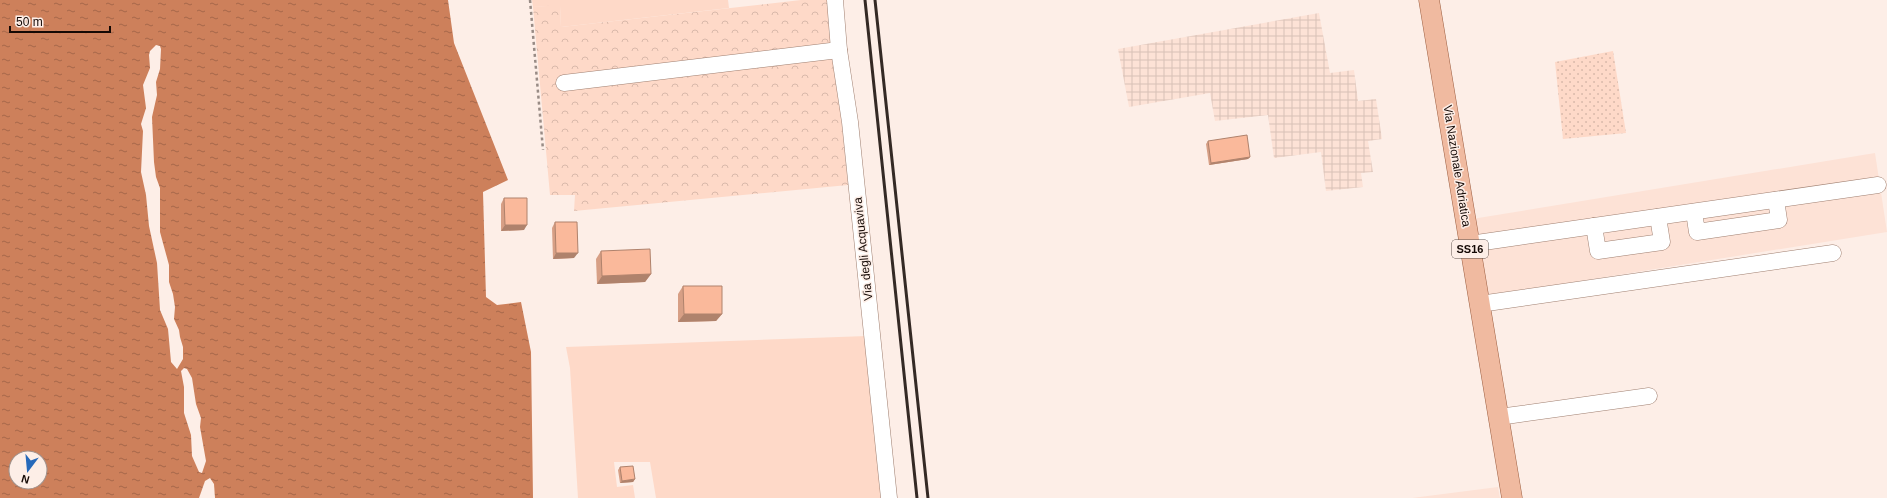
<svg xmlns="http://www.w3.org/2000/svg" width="1887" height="498" font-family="Arial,sans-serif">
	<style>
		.built { fill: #fde2d6 }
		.industrial { fill: url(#industrial-grid) }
		.grass { fill: #fed9c8 }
		.park { fill: url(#park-crowns) }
		.garden { fill: url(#garden-dots) }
		.water { fill: url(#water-ripples); fill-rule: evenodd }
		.pier { fill: #fdeee7 }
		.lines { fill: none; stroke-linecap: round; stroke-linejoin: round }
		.minor-casing { stroke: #9f7f70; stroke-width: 17 }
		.major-casing { stroke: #9c5e41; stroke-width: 21 }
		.path { stroke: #988b85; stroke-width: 2.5; stroke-dasharray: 3 3; stroke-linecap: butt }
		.minor { stroke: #fff; stroke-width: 16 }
		.major { stroke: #f0baa0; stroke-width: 20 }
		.rail { stroke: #342924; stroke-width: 3 }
		.wall { fill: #d79f85 }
		.shaded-wall { fill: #af826c }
		.building { fill: #fab99b; stroke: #af826c }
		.labels { text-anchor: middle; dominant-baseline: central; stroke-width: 3; stroke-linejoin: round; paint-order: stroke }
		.shield { fill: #fdeee7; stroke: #5a4e49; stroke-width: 1 }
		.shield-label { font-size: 11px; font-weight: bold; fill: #140905 }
		.street-label { font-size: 12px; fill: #140905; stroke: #fdeee7 }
	</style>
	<defs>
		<pattern id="industrial-grid" width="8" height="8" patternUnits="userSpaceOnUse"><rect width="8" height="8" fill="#fde2d6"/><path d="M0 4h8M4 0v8" fill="none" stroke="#d8c1b6"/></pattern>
		<pattern id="park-crowns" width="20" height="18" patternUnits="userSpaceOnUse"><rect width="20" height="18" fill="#fed9c8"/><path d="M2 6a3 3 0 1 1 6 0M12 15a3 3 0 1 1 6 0" fill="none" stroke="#d9b9aa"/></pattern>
		<pattern id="garden-dots" width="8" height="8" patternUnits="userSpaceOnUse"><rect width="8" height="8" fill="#fed9c8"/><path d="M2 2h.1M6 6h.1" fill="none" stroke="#d9b9aa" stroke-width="1.8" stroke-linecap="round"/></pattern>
		<pattern id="water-ripples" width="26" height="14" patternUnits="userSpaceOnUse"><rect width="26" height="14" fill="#cd805b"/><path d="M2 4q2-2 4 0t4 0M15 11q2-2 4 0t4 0" fill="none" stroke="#a56749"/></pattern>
	</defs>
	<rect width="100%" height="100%" fill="#fdeee7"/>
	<g class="built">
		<path d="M1875 153 1887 232 1486 296 1472 219Z"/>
		<path d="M1498 487 1500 498H1412Z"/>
	</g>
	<path class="industrial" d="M1319 13 1330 73 1354 70 1358 101 1376 99 1382 139 1368 141 1373 172 1361 173 1363 187 1326 191 1321 152 1274 158 1268 115 1215 121 1210 93 1129 107 1118 49Z"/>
	<g class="grass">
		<path d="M532 0H728L729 8 561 27 560 6 533 7Z"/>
		<path d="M867 336 882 498H656L650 462H614L617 487 633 485 635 498H578L570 368 566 347Z"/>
	</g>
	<path class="park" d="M801 0H829L848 185 574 211 575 195H550L533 7 560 5 561 27Z"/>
	<path class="garden" d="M1613 51 1626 133 1563 139 1555 62Z"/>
	<path class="water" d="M0 0H448L454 43 508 180 483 192 486 297 497 305 521 302 531 352 533 498H0ZM16 458H40V482H16Z"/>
	<g class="pier">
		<path d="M156 45 160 46 161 49 160 69 156 82 157 95 152 117 154 162 156 177 160 188V232L169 265V282L173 294 175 307 174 319 179 330 180 337 183 347V359L177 369 171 362 168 329 160 310 157 263 149 226 146 195 141 172 143 131 141 124 146 108 143 85 150 68 149 55 150 51Z"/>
		<path d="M184 368 187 369 192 378 196 404 201 418 200 427 206 461 202 473 199 472 192 456 191 435 184 413V387L181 371Z"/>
		<path d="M210 478 214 484 215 498H199L205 481Z"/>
	</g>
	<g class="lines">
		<g class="minor-casing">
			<g id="minor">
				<path d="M835 0 839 50 850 122 889 498"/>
				<path d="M564 83 839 50"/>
				<path d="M1694 212 1697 232 1779 220 1776 200"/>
				<path d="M1594 226 1598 251 1662 242 1658 217"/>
				<path d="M1470 244 1878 185"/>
				<path d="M1480 304 1833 253"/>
				<path d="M1499 417 1649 396"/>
			</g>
		</g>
		<g class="major-casing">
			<path id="major" d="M1429 0 1512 498"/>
		</g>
		<path class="path" d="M530 0 543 150"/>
		<use href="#minor" class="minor"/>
		<use href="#major" class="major"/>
		<g class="rail">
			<path d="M865 0 917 498"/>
			<path d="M875 0 928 498"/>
		</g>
	</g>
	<g class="wall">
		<path d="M1208 141 1250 157 1248 159 1209 165 1206 144Z"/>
		<path d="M504 198 524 230 501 231V204Z"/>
		<path d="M555 222 574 258 553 259 552 228Z"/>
		<path d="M601 251 651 274 645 282 597 284 596 259Z"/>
		<path d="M683 286 722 314 716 321 678 322V294Z"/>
		<path d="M620 467 635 479 633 482 620 483 618 470Z"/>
	</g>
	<g class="shaded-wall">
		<path d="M1250 157 1248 159 1209 165 1211 163Z"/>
		<path d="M505 225H527L524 230 501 231Z"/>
		<path d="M556 253H578L574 258 553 259Z"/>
		<path d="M651 274 645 282 597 284 602 276Z"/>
		<path d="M684 314H722L716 321 678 322Z"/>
		<path d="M635 479 633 482 620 483 622 481Z"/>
	</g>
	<g class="building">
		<path d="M1247 135 1250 157 1211 163 1208 141Z"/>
		<path d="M504 198H527V225H505Z"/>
		<path d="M555 222H577L578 253H556Z"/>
		<path d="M650 249 651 274 602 276 601 251Z"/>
		<path d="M683 286H722V314H684Z"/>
		<path d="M633 466 635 479 622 481 620 467Z"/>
	</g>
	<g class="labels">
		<rect class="shield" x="1452" y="240" width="36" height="18" rx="3"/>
		<g class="shield-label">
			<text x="1470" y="249">SS16</text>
		</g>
		<g class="street-label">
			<text transform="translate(1457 166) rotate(81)">Via Nazionale Adriatica</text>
			<text transform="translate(863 249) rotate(-96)">Via degli Acquaviva</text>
		</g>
	</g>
	<g transform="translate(28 470) rotate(196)"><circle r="19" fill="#fdeee7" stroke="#a0928d"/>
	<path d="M0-3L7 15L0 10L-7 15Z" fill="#2669ba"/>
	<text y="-6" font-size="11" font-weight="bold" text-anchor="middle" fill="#140905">N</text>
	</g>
	<path d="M10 26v6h100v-6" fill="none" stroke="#140905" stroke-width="2"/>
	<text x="16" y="26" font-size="12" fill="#140905" stroke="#fdeee7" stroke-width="3" paint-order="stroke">50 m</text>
</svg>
